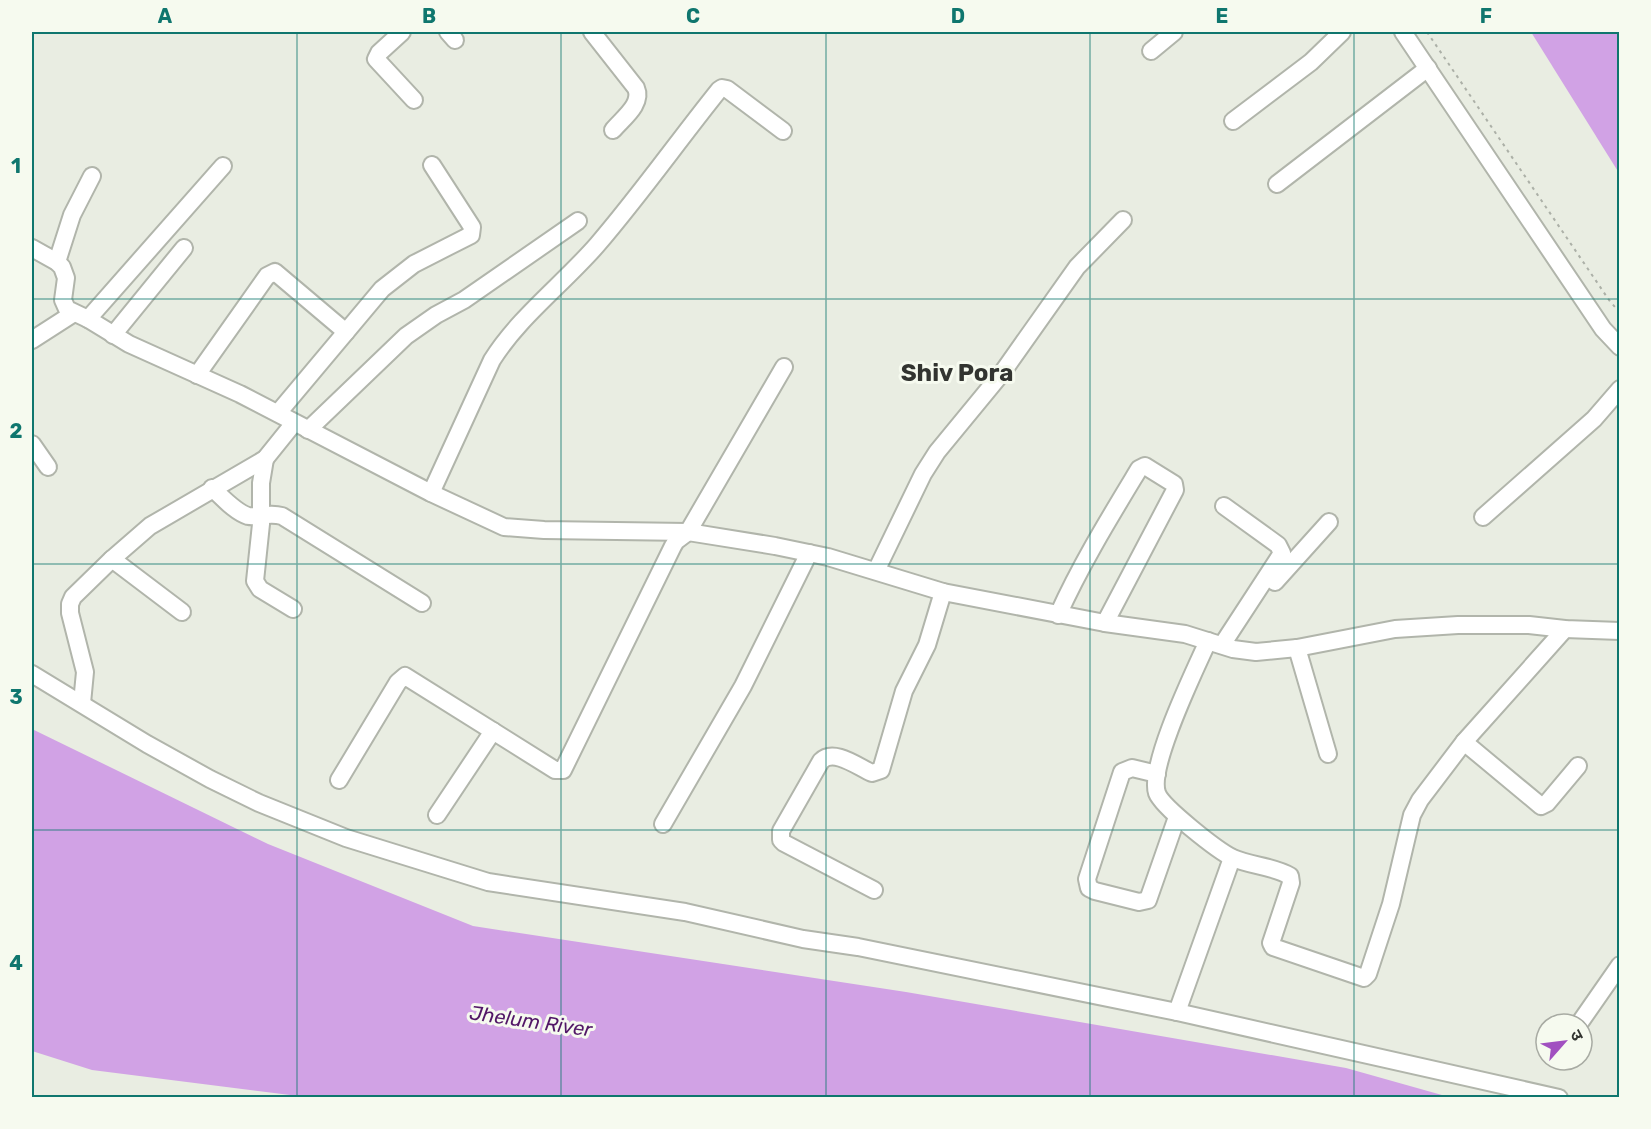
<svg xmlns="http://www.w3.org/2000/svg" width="1651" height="1129" font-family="Rubik,'Noto Sans Devanagari',sans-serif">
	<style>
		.water { fill: #d1a2e5 }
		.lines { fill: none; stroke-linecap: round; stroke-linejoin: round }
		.street-casing { stroke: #b1b5ab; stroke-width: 20 }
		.path { stroke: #acb0a7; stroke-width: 2; stroke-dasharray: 3 4.5; stroke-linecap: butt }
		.street { stroke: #fff; stroke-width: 16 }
		.grid { fill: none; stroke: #0f766e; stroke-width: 1.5; stroke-opacity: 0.55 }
		.labels { text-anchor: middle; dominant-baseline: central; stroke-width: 6; stroke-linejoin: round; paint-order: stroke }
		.water-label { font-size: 20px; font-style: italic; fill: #521767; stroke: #f6faef }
		.district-label { font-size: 24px; font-weight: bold; fill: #323430; stroke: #f6faef }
		.neatline { fill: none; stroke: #0f766e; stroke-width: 2 }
		.grid-label { font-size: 20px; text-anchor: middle; font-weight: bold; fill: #0f766e }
	</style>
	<rect width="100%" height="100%" fill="#e9ede2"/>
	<g class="water">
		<path d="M1531 32H1619V173Z"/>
		<path d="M32 729 268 844 473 926 906 992 1346 1068 1449 1097 314 1098 92 1070 32 1051Z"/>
	</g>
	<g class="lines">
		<g class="street-casing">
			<g id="street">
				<path d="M402 32 379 53 376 59 414 100"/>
				<path d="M448 32 455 40"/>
				<path d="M592 32 636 88C643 104 623 118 613 130"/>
				<path d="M1403 32 1603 329 1620 347"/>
				<path d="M1151 51 1174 32"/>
				<path d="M1233 121 1311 62 1342 32"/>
				<path d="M1277 184 1428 68"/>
				<path d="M32 248 57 262 62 267 66 278 63 300 67 309 88 319 129 344 240 394 431 493 504 527 544 530 688 532 775 546 828 557 943 592 1105 623 1185 634 1233 649 1256 652 1297 648 1395 629 1458 625H1529L1565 629 1620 631"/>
				<path d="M57 262 72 215 92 176"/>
				<path d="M88 319 223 166"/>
				<path d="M113 335 184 248"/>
				<path d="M32 340 74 313"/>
				<path d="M197 375 267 276 275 272 346 332"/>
				<path d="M278 413 382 289 414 264 471 235 472 227 432 165"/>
				<path d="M308 430 406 336 436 315 464 300 578 221"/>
				<path d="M32 444 48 467"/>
				<path d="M265 459 261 483V524L255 581 260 589 293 609"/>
				<path d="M212 488C222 497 235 512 248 516 258 518 268 512 282 516L422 603"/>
				<path d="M431 493 492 360C519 317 563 284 597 245 640 195 678 141 719 90L722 88 727 89 783 131"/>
				<path d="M1483 517 1594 419 1620 389"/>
				<path d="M112 559 182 612"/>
				<path d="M876 571 923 474 937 452 1002 373 1077 267 1123 220"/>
				<path d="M1275 582 1329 522"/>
				<path d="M1058 615C1081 564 1110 517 1139 469L1145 466 1174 484 1175 490 1105 623"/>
				<path d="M1208 641C1195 670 1148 766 1157 793 1162 807 1218 851 1233 858 1251 866 1273 866 1290 876L1291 883 1271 943 1273 947 1364 978 1368 974 1391 904 1412 815 1420 800 1464 742 1565 629"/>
				<path d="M1222 645 1282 553 1278 545 1224 506"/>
				<path d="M1297 648 1328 754"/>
				<path d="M32 674 147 744 210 779 259 803 346 838 488 882 685 912 803 939 858 947 1177 1012 1559 1098"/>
				<path d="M82 703 85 672 70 613V604L73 597 112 559 150 526 265 459 294 423"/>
				<path d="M1464 742 1541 806 1547 803 1578 766"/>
				<path d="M1157 774 1132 768 1122 772 1087 879 1089 888 1095 891 1139 902 1148 900 1177 817"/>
				<path d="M339 780 398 682 405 676 555 770H563L673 546 676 541 688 532 784 367"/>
				<path d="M437 815 493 731"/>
				<path d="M663 824 743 686 809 553"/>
				<path d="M874 890 784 843 781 840V831L821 761C834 748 858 767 872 773L881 770 904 691 927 645 943 592"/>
				<path d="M1177 1012 1232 858"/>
				<path d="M1581 1021 1620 965"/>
			</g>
		</g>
		<path class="path" d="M1427 32 1609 300 1620 313"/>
		<use href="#street" class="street"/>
	</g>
	<path class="grid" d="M297 32V1098M561 32V1098M826 32V1098M1090 32V1098M1354 32V1098M32 299H1620M32 564H1620M32 830H1620"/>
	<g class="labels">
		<g class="water-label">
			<text transform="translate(531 1021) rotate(8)">Jhelum River</text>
		</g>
		<g class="district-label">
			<text x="957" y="373">Shiv Pora</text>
		</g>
	</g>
	<rect width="1651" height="1129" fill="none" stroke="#f6faef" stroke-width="66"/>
	<g transform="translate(1564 1042) rotate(62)"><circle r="28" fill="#f6faef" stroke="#a8aba3" stroke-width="1.5"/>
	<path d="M0-4.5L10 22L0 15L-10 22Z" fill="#a150c0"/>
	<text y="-9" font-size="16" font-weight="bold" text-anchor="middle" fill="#323430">उ</text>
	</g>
	<rect x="33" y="33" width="1585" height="1063" class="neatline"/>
	<g class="grid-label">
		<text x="165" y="23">A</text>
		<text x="429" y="23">B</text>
		<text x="693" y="23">C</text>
		<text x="958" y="23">D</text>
		<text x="1222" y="23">E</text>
		<text x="1486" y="23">F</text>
		<text x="16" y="173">1</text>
		<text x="16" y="438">2</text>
		<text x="16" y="704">3</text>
		<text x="16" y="970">4</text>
	</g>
</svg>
